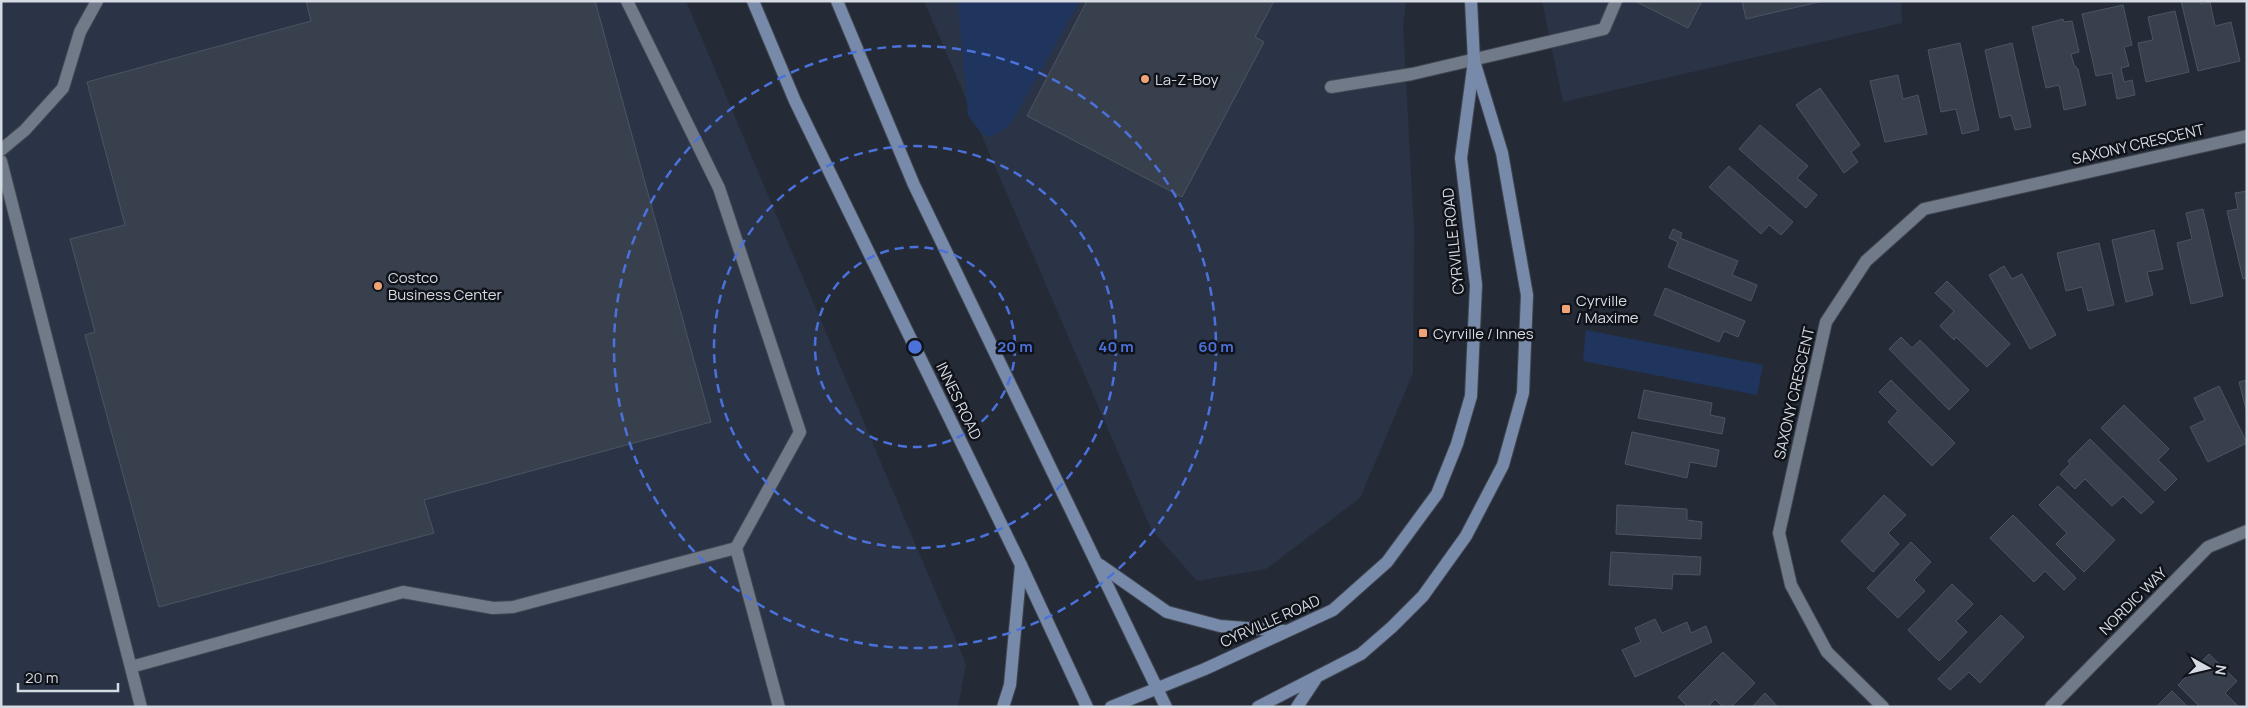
<svg xmlns="http://www.w3.org/2000/svg" width="2248" height="708" font-family="Manrope,sans-serif">
	<style>
		.built { fill: #2a3446 }
		.green { fill: #1f355e }
		.building { fill: #39404d; stroke: #4c5462 }
		.lines { fill: none; stroke-linecap: round; stroke-linejoin: round }
		.service-casing { stroke: #414751; stroke-width: 14 }
		.minor-casing { stroke: #414751; stroke-width: 14 }
		.secondary-casing { stroke: #414751; stroke-width: 14 }
		.service { stroke: #717a88; stroke-width: 12 }
		.minor { stroke: #717a88; stroke-width: 12 }
		.secondary { stroke: #778aaa; stroke-width: 12 }
		.ring { fill: none; stroke: #4b71db; stroke-width: 2.5; stroke-dasharray: 9 6 }
		.poi-dot { fill: #efa376; stroke: #101319; stroke-width: 2 }
		.labels { text-anchor: middle; dominant-baseline: central; stroke-width: 5; stroke-linejoin: round; paint-order: stroke }
		.poi-label { font-size: 15px; fill: #d6dbe3; stroke: #101319; text-anchor: start }
		.street-label { font-size: 15px; fill: #d6dbe3; stroke: #101319 }
		.centre { fill: #4b71db; stroke: #101319; stroke-width: 2.5 }
		.ring-label { font-size: 15px; text-anchor: middle; font-weight: bold; fill: #4b71db; stroke: #101319; stroke-width: 5; stroke-linejoin: round; paint-order: stroke }
	</style>
	<rect width="100%" height="100%" fill="#242b37"/>
	<g class="built">
		<path d="M1 1H686L966 664 958 707H1Z"/>
		<path d="M924 1H1406L1403 27 1414 228 1413 373 1360 498 1266 569 1197 581 1151 529Z"/>
		<path d="M1542 1H1901L1902 23 1563 102Z"/>
	</g>
	<g class="green">
		<path d="M961 1H1080L1010 125 991 137 981 133 968 115 958 4Z"/>
		<path d="M1586 330 1763 365 1757 395 1583 361Z"/>
	</g>
	<g class="building">
		<path d="M306 1H595L711 422 424 500 434 533 159 607 85 335 95 332 70 239 125 225 87 82 311 21Z"/>
		<path d="M1087 1H1274L1255 37 1264 42 1182 197 1027 116Z"/>
		<path d="M1635 1H1702L1688 28Z"/>
		<path d="M1742 1H1823L1746 19Z"/>
		<path d="M2181 1H2200L2201 4 2210 2 2215 26 2231 22 2240 61 2198 71Z"/>
		<path d="M2123 5 2132 45 2124 47 2129 66 2121 68 2124 82 2132 80 2135 95 2117 99 2112 73 2096 76 2082 14Z"/>
		<path d="M2175 11 2189 72 2146 82 2138 43 2153 40 2148 17Z"/>
		<path d="M2063 19 2064 22 2072 21 2079 52 2071 54 2074 65 2078 69 2086 105 2064 110 2059 85 2046 88 2032 27Z"/>
		<path d="M1960 43 1979 130 1962 134 1956 109 1941 112 1928 50Z"/>
		<path d="M2012 43 2031 127 2015 130 2011 115 2000 118 1985 50Z"/>
		<path d="M1898 75 1903 99 1918 95 1927 134 1885 142 1870 81Z"/>
		<path d="M1820 88 1860 145 1851 152 1858 162 1844 173 1796 105Z"/>
		<path d="M1760 125 1808 166 1797 178 1817 195 1806 208 1739 149Z"/>
		<path d="M1729 166 1793 222 1781 235 1769 225 1761 234 1709 187Z"/>
		<path d="M2247 191V278L2243 279 2227 211 2238 209 2235 193Z"/>
		<path d="M2203 209 2223 296 2191 304 2177 243 2192 239 2186 213Z"/>
		<path d="M1673 229 1682 233 1680 238 1738 261 1732 275 1757 285 1751 301 1668 267 1678 242 1669 238Z"/>
		<path d="M2154 230 2163 269 2147 272 2153 295 2126 302 2112 240Z"/>
		<path d="M2099 243 2114 305 2088 311 2082 287 2066 291 2057 253Z"/>
		<path d="M2004 266 2012 279 2022 274 2056 335 2030 349 1989 275Z"/>
		<path d="M1947 281 2010 344 1987 367 1956 337 1954 340 1940 326 1954 311 1935 293Z"/>
		<path d="M1665 288 1745 321 1738 337 1724 331 1719 342 1654 315Z"/>
		<path d="M1901 337 1912 348 1920 340 1969 390 1949 410 1889 349Z"/>
		<path d="M1891 380 1955 443 1932 466 1888 422 1898 411 1879 392Z"/>
		<path d="M2247 380V413L2239 382Z"/>
		<path d="M2219 386 2247 443 2208 462 2190 427 2205 420 2194 398Z"/>
		<path d="M1644 390 1712 403 1710 415 1725 418 1722 434 1638 418Z"/>
		<path d="M2124 405 2169 449 2158 460 2177 479 2165 491 2101 428Z"/>
		<path d="M1632 432 1719 450 1716 467 1690 462 1687 478 1625 464Z"/>
		<path d="M2090 439 2154 502 2141 514 2123 496 2112 506 2085 479 2075 489 2060 474 2070 464 2068 461Z"/>
		<path d="M2058 486 2115 540 2084 572 2056 544 2067 533 2039 505Z"/>
		<path d="M1884 495 1906 515 1888 533 1899 544 1873 572 1841 541Z"/>
		<path d="M1617 505 1687 509V520L1702 522 1701 539 1616 534Z"/>
		<path d="M2013 515 2076 578 2064 590 2045 571 2034 582 1990 538Z"/>
		<path d="M1911 542 1931 562 1914 580 1925 591 1898 618 1867 588Z"/>
		<path d="M1611 552 1701 557 1700 575 1673 574 1672 589 1609 585Z"/>
		<path d="M1952 584 1973 604 1956 621 1967 632 1939 661 1908 630Z"/>
		<path d="M2001 615 2024 637 1980 683 1969 672 1950 690 1938 679Z"/>
		<path d="M1655 619 1662 633 1687 622 1691 633 1706 626 1712 642 1635 677 1622 650 1641 642 1635 628Z"/>
		<path d="M1723 652 1755 683 1731 707H1723L1715 699 1708 707H1688L1678 697Z"/>
		<path d="M2209 654 2237 681 2225 693 2239 707H2200L2178 685Z"/>
		<path d="M2172 691 2188 707H2156Z"/>
		<path d="M1765 693 1778 707H1752Z"/>
	</g>
	<g class="lines">
		<g class="service-casing">
			<g id="service">
				<path d="M627 1 719 188 800 432 736 548"/>
				<path d="M1331 87 1412 74 1604 29 1616 1"/>
				<path d="M1 150 25 130 63 88 80 32 97 1"/>
				<path d="M1 161 141 707"/>
				<path d="M131 667 403 592 493 608 513 607 736 548 779 707"/>
			</g>
		</g>
		<g class="minor-casing">
			<g id="minor">
				<path d="M1883 707 1827 652 1791 585 1779 533 1826 322 1866 261 1924 209 2247 136"/>
				<path d="M2051 707 2208 547 2247 531"/>
			</g>
		</g>
		<g class="secondary-casing">
			<g id="secondary">
				<path d="M753 1 795 101 1021 565 1087 707"/>
				<path d="M837 1 914 185 1166 707"/>
				<path d="M1100 565 1167 612 1220 626 1286 631"/>
				<path d="M1003 707 1010 685 1021 565"/>
				<path d="M1111 707 1205 669 1333 610 1387 562 1437 494 1457 444 1471 396 1476 285 1461 158 1474 61"/>
				<path d="M1258 707 1361 654 1392 627 1423 596 1466 536 1503 465 1523 393 1527 295 1502 153 1474 61 1471 1"/>
				<path d="M1297 707 1315 680"/>
			</g>
		</g>
		<use href="#service" class="service"/>
		<use href="#minor" class="minor"/>
		<use href="#secondary" class="secondary"/>
	</g>
	<g class="ring">
		<circle cx="915" cy="347" r="100"/>
		<circle cx="915" cy="347" r="201"/>
		<circle cx="915" cy="347" r="301"/>
	</g>
	<g class="poi-dot">
		<circle cx="1145" cy="79" r="5"/>
		<circle cx="378" cy="286" r="5"/>
		<rect x="1561" y="304" width="10" height="10" rx="2.5"/>
		<rect x="1418" y="328" width="10" height="10" rx="2.5"/>
	</g>
	<g class="labels">
		<g class="poi-label">
			<text x="1155" y="79">La-Z-Boy</text>
			<text x="388" y="277">Costco<tspan x="388" dy="17">Business Center</tspan></text>
			<text x="1576" y="300">Cyrville<tspan x="1576" dy="17">/ Maxime</tspan></text>
			<text x="1433" y="333">Cyrville / Innes</text>
		</g>
		<g class="street-label">
			<text transform="translate(2138 144) rotate(-13)">SAXONY CRESCENT</text>
			<text transform="translate(1453 241) rotate(-96)">CYRVILLE ROAD</text>
			<text transform="translate(1794 393) rotate(-77)">SAXONY CRESCENT</text>
			<text transform="translate(959 401) rotate(64)">INNES ROAD</text>
			<text transform="translate(2133 601) rotate(-45)">NORDIC WAY</text>
			<text transform="translate(1270 621) rotate(-24)">CYRVILLE ROAD</text>
		</g>
	</g>
	<circle cx="915" cy="347" r="8" class="centre"/>
	<g class="ring-label">
		<text x="1015" y="352">20 m</text>
		<text x="1116" y="352">40 m</text>
		<text x="1216" y="352">60 m</text>
	</g>
	<rect width="2248" height="708" fill="none" stroke="#d6dbe3" stroke-width="5"/>
	<g transform="translate(2208 668) rotate(98)" stroke="#101319" stroke-width="4" paint-order="stroke">
	<path d="M0-4L9 19L0 12L-9 19Z" fill="#d6dbe3"/>
	<text y="-8" font-size="14" font-weight="bold" text-anchor="middle" fill="#d6dbe3">N</text>
	</g>
	<path d="M18 683v8h100v-8" fill="none" stroke="#d6dbe3" stroke-width="2.5"/>
	<text x="25" y="683" font-size="15" fill="#d6dbe3" stroke="#101319" stroke-width="4" paint-order="stroke">20 m</text>
</svg>
